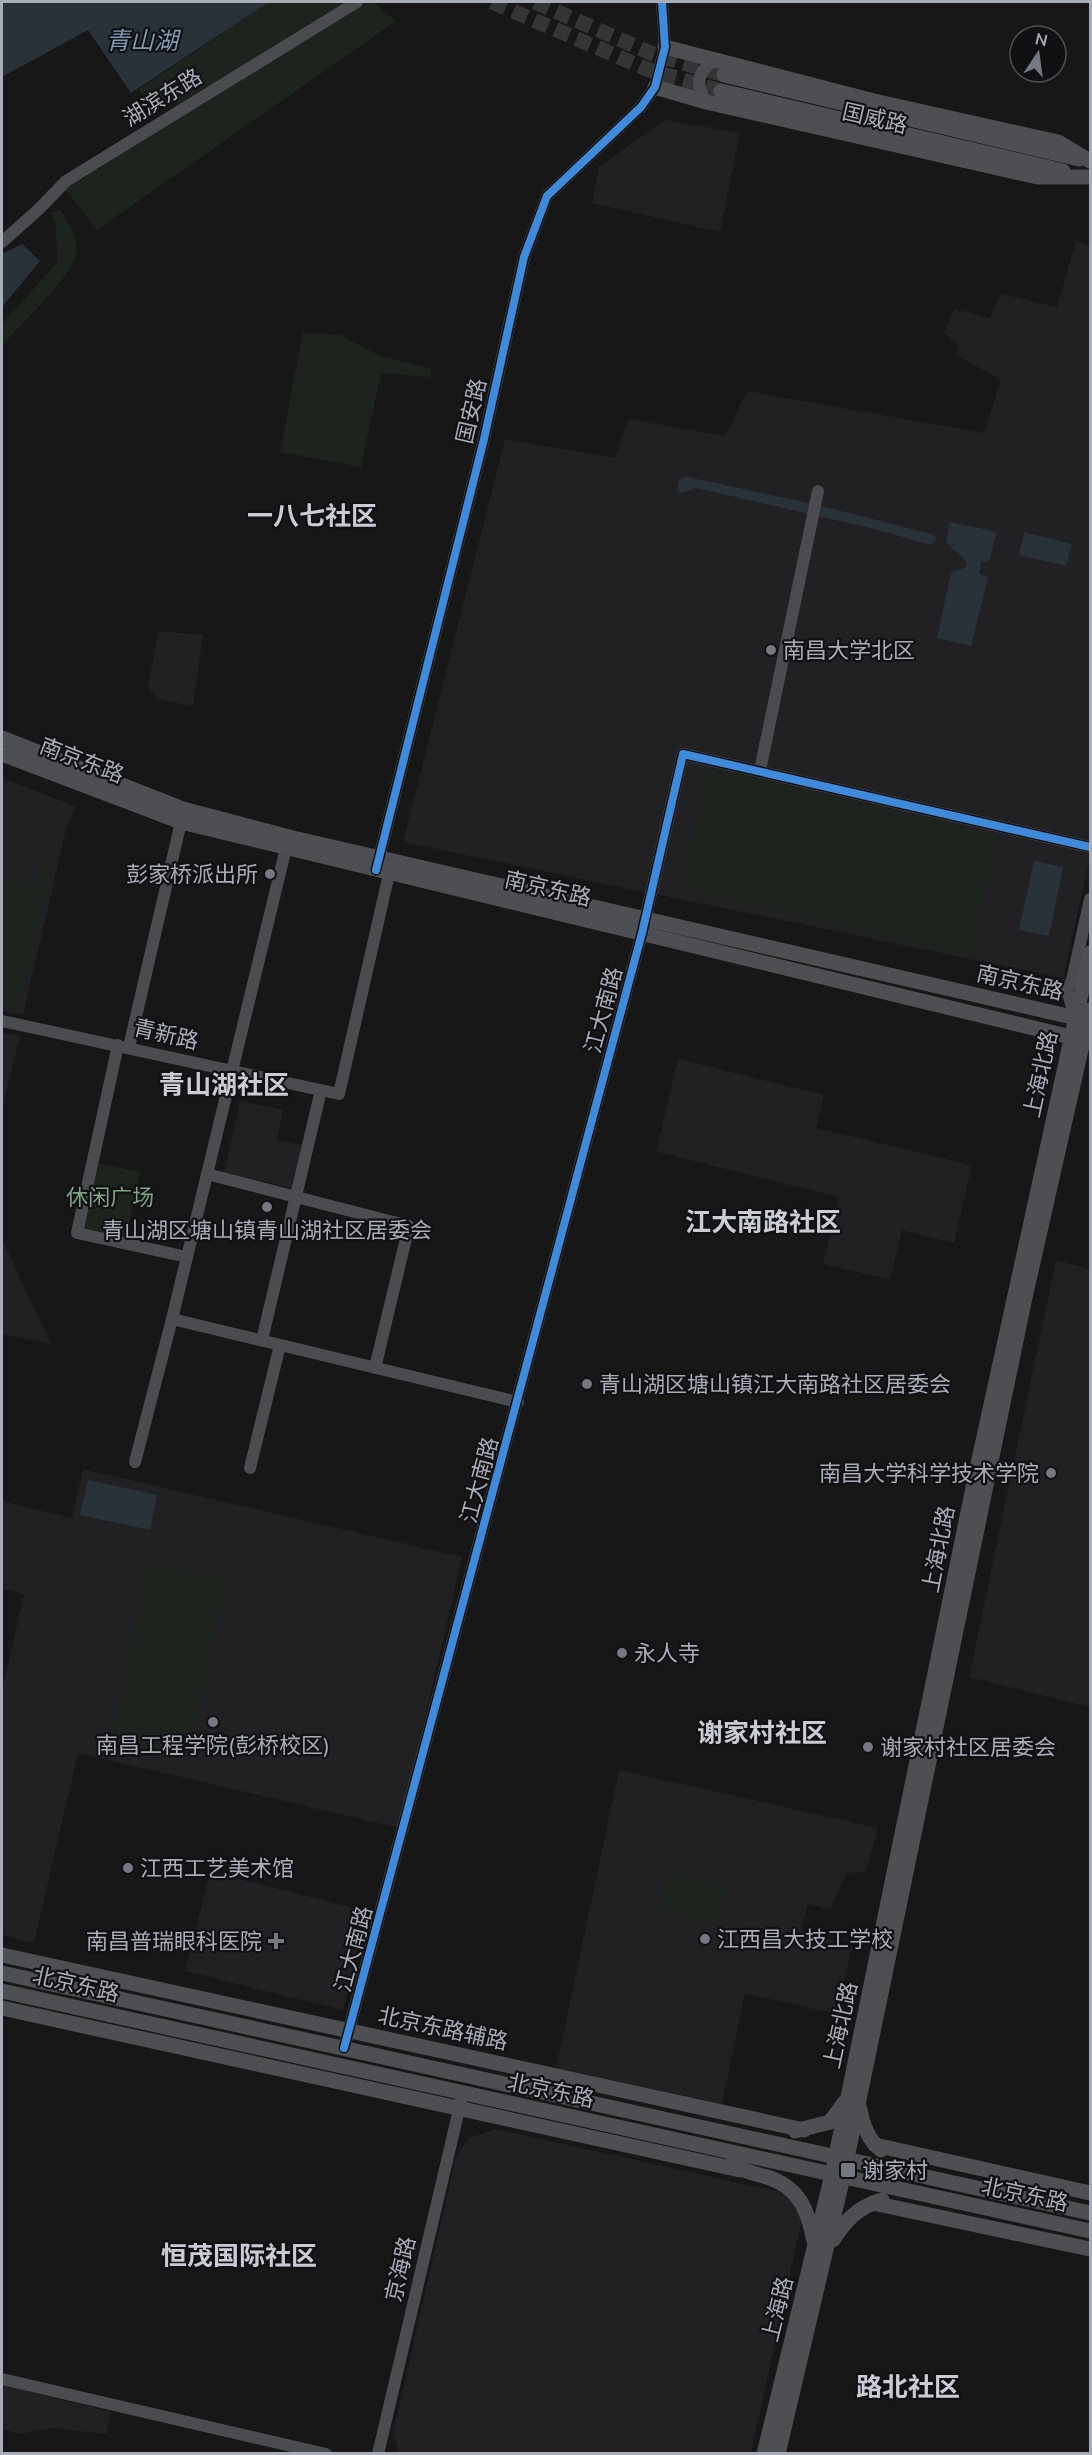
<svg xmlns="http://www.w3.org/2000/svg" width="1092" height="2455" font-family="Mulish,'Noto Sans SC',sans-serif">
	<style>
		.built { fill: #212123 }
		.green { fill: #1d241e }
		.water { fill: #2a3239 }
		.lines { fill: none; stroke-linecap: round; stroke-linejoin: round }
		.major-tunnel { stroke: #343537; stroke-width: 15; stroke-dasharray: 15 8; stroke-linecap: butt }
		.minor { stroke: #4b4c50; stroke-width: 12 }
		.major { stroke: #4d4f52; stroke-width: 15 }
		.cycleway-casing { stroke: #111113; stroke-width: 11 }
		.cycleway { stroke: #408adc; stroke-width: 8 }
		.poi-dot { fill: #757880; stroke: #111113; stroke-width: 2 }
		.labels { text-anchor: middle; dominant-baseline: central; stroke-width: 4.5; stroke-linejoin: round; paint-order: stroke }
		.street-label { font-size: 22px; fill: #a8adb8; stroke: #111113 }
		.poi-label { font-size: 22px; fill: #a8adb8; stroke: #111113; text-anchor: start }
		.park-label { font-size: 22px; fill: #7fa381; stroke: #111113 }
		.water-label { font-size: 24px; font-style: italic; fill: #7f9bb3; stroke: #111113 }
		.quarter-label { font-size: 26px; font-weight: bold; fill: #c9ccd4; stroke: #111113 }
	</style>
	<rect width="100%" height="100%" fill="#171717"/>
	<g class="built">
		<path d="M665 120 740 133 720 232 592 203 599 167Z"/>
		<path d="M1076 241 1090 245V857L1063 978 403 842 505 439 615 458 628 419 725 436 747 391 984 433 1001 380 955 354 958 345 944 333 954 309 990 318 1000 294 1057 307Z"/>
		<path d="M158 631 203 635 193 706 157 699 148 686Z"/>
		<path d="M2 778 75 806 66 830 23 1015 2 1011Z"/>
		<path d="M2 1032 20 1036 2 1110Z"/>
		<path d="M678 1059 824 1095 816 1128 972 1165 954 1243 902 1230 890 1280 823 1264 839 1197 656 1152Z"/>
		<path d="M240 1101 283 1110 277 1140 306 1146 297 1189 224 1173Z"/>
		<path d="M2 1239 51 1344 2 1334Z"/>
		<path d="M1056 1260 1090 1269V1707L969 1677Z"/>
		<path d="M83 1469 462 1557 400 1828 78 1753 34 1943 2 1935V1690L24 1594 2 1589V1501L72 1518Z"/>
		<path d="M619 1770 878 1828 866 1872 846 1873 830 1910 808 1904 801 1930 852 1947 836 2014 745 1993 722 2104 556 2068Z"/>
		<path d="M210 1872 367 1911 343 2010 185 1971Z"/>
		<path d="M496 2129 784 2193 798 2206 802 2219 751 2453 399 2452 393 2434 456 2156 469 2138Z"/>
		<path d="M2 2385 111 2412 106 2434 54 2428 20 2434 2 2429Z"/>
	</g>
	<g class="green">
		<path d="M269 2H345L180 104 142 94 139 89Z"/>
		<path d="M373 2 396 21 97 230 65 189 366 3Z"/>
		<path d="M61 210C69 223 79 236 76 253 73 277 19 325 2 346V324L57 263 56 227 51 212Z"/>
		<path d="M303 333 341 335 378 355 432 369 430 377 381 373 361 467 280 452Z"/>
		<path d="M709 767 998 836 970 956 680 887Z"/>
		<path d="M43 857 54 859 17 1011 2 1007V882L25 884 34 891Z"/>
		<path d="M93 1162 140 1172 125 1244 77 1233Z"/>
		<path d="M148 1563 226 1578 193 1741C172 1771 125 1759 115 1726Z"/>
		<path d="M667 1873 727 1885 719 1923 659 1910Z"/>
	</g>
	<g class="water">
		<path d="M2 2H269L131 93 88 30 2 77Z"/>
		<path d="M22 244 40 261 2 307V254Z"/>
		<path d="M688 477 822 506 931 534 936 537 935 541 931 545 875 529 696 488 682 493 677 491 679 479Z"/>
		<path d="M950 522 997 532 989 561 981 563 979 573 988 578 971 646 937 638 951 573 965 568 967 562 946 542Z"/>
		<path d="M1024 532 1072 544 1066 566 1019 555Z"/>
		<path d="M1034 861 1063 867 1049 936 1019 930Z"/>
		<path d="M88 1480 157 1495 150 1530 80 1515Z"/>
	</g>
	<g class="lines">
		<g class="major-tunnel">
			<path d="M492 2 649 70 721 91"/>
			<path d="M535 2 653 54 724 75"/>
		</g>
		<g class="minor">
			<path d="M706 102C694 83 698 69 718 59"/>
			<path d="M2 242 39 209 66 181 357 2"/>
			<path d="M760 770 818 491"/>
			<path d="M286 848 172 1319 518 1402"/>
			<path d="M377 866 484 439 524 257 547 196 641 107 655 87 665 47 662 2"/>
			<path d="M1075 1018 1067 990 1072 980 1090 899"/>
			<path d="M2 1021 339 1094 391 865"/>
			<path d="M118 1045 77 1233 187 1257"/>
			<path d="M129 1047 181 822"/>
			<path d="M207 1174 409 1226 375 1368"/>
			<path d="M262 1340 321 1090"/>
			<path d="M135 1462 172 1319"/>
			<path d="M250 1468 280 1345"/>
			<path d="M344 2048 642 933 683 754 1090 847"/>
			<path d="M2 2379 326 2454"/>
			<path d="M378 2454 461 2101"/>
		</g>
		<g class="major">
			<path d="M665 47 874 101 1058 142 1090 161"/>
			<path d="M724 75 863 108"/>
			<path d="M655 87 706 102 1038 177H1088"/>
			<path d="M721 91 1063 171"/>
			<path d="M910 119 1079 159"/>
			<path d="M2 738 183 809 293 838 1085 1020"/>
			<path d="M2 754 181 822 1079 1039"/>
			<path d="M2 1955 804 2130"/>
			<path d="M2 1973 1090 2213"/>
			<path d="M2 1991 1090 2231"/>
			<path d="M2 2008 740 2170"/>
			<path d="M860 2109C863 2126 868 2139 881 2150"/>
			<path d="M795 2131 830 2122 844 2103"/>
			<path d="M875 2145 1090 2193"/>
			<path d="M732 2164C743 2171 755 2174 767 2177 799 2187 808 2210 814 2241"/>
			<path d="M873 2203 1090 2249"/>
			<path d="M833 2240C846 2220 858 2207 882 2200"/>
			<path d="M764 2454 832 2175 976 1473 1090 953"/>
			<path d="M778 2454 843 2177 1024 1302 1090 1010"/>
		</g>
		<g class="cycleway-casing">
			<g id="cycleway">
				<path d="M376 870 484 439 524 257 547 196 641 107 655 87 665 47 662 2"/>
				<path d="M344 2048 642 933 683 754 1090 847"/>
			</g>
		</g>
		<use href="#cycleway" class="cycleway"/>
	</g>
	<g class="poi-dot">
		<circle cx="771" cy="650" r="6"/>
		<circle cx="270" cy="874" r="6"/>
		<circle cx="267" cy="1207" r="6"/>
		<circle cx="587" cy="1384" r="6"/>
		<circle cx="1051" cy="1473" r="6"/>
		<circle cx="622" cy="1653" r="6"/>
		<circle cx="213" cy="1722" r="6"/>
		<circle cx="868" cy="1747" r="6"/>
		<circle cx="128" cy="1868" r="6"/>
		<circle cx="705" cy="1939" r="6"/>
		<path d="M273 1932h6v6h6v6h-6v6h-6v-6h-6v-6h6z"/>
		<rect x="840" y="2162" width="16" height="16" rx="3"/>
	</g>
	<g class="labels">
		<g class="street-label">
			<text transform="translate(162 97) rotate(-32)">湖滨东路</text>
			<text transform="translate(875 118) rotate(13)">国威路</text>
			<text transform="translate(471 411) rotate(-77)">国安路</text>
			<text transform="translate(82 760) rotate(21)">南京东路</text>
			<text transform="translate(548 888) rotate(13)">南京东路</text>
			<text transform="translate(1020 982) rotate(13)">南京东路</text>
			<text transform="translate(603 1010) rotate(-75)">江大南路</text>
			<text transform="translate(166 1034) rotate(13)">青新路</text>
			<text transform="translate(1040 1074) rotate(-78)">上海北路</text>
			<text transform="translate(479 1480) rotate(-75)">江大南路</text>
			<text transform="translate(938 1549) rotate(-79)">上海北路</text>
			<text transform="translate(353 1949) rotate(-75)">江大南路</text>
			<text transform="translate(76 1984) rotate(13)">北京东路</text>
			<text transform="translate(840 2025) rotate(-78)">上海北路</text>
			<text transform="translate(443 2028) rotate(12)">北京东路辅路</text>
			<text transform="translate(551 2090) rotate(12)">北京东路</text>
			<text transform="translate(1025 2194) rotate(12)">北京东路</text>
			<text transform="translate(400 2269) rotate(-77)">京海路</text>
			<text transform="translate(777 2309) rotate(-76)">上海路</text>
		</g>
		<g class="poi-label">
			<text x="783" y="650">南昌大学北区</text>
			<text x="258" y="874" text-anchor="end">彭家桥派出所</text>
			<text x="267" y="1230" text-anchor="middle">青山湖区塘山镇青山湖社区居委会</text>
			<text x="599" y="1384">青山湖区塘山镇江大南路社区居委会</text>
			<text x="1039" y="1473" text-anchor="end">南昌大学科学技术学院</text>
			<text x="634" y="1653">永人寺</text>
			<text x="213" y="1745" text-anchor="middle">南昌工程学院(彭桥校区)</text>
			<text x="880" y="1747">谢家村社区居委会</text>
			<text x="140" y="1868">江西工艺美术馆</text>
			<text x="717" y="1939">江西昌大技工学校</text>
			<text x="262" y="1941" text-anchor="end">南昌普瑞眼科医院</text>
			<text x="862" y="2170">谢家村</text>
		</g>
		<g class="park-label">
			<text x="110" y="1197">休闲广场</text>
		</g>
		<g class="water-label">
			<text x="142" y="40">青山湖</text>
		</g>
		<g class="quarter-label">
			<text x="312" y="515">一八七社区</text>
			<text x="224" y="1084">青山湖社区</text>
			<text x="763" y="1221">江大南路社区</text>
			<text x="762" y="1732">谢家村社区</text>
			<text x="239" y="2255">恒茂国际社区</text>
			<text x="908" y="2386">路北社区</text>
		</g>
	</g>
	<rect width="1092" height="2455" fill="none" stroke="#a8adb8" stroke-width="6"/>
	<g transform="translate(1038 54) rotate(13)"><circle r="28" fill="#111113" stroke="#4d4f55" stroke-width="1.5"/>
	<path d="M0-4.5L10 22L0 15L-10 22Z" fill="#757880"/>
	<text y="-9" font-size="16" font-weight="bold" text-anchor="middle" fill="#a8adb8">N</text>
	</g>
</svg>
